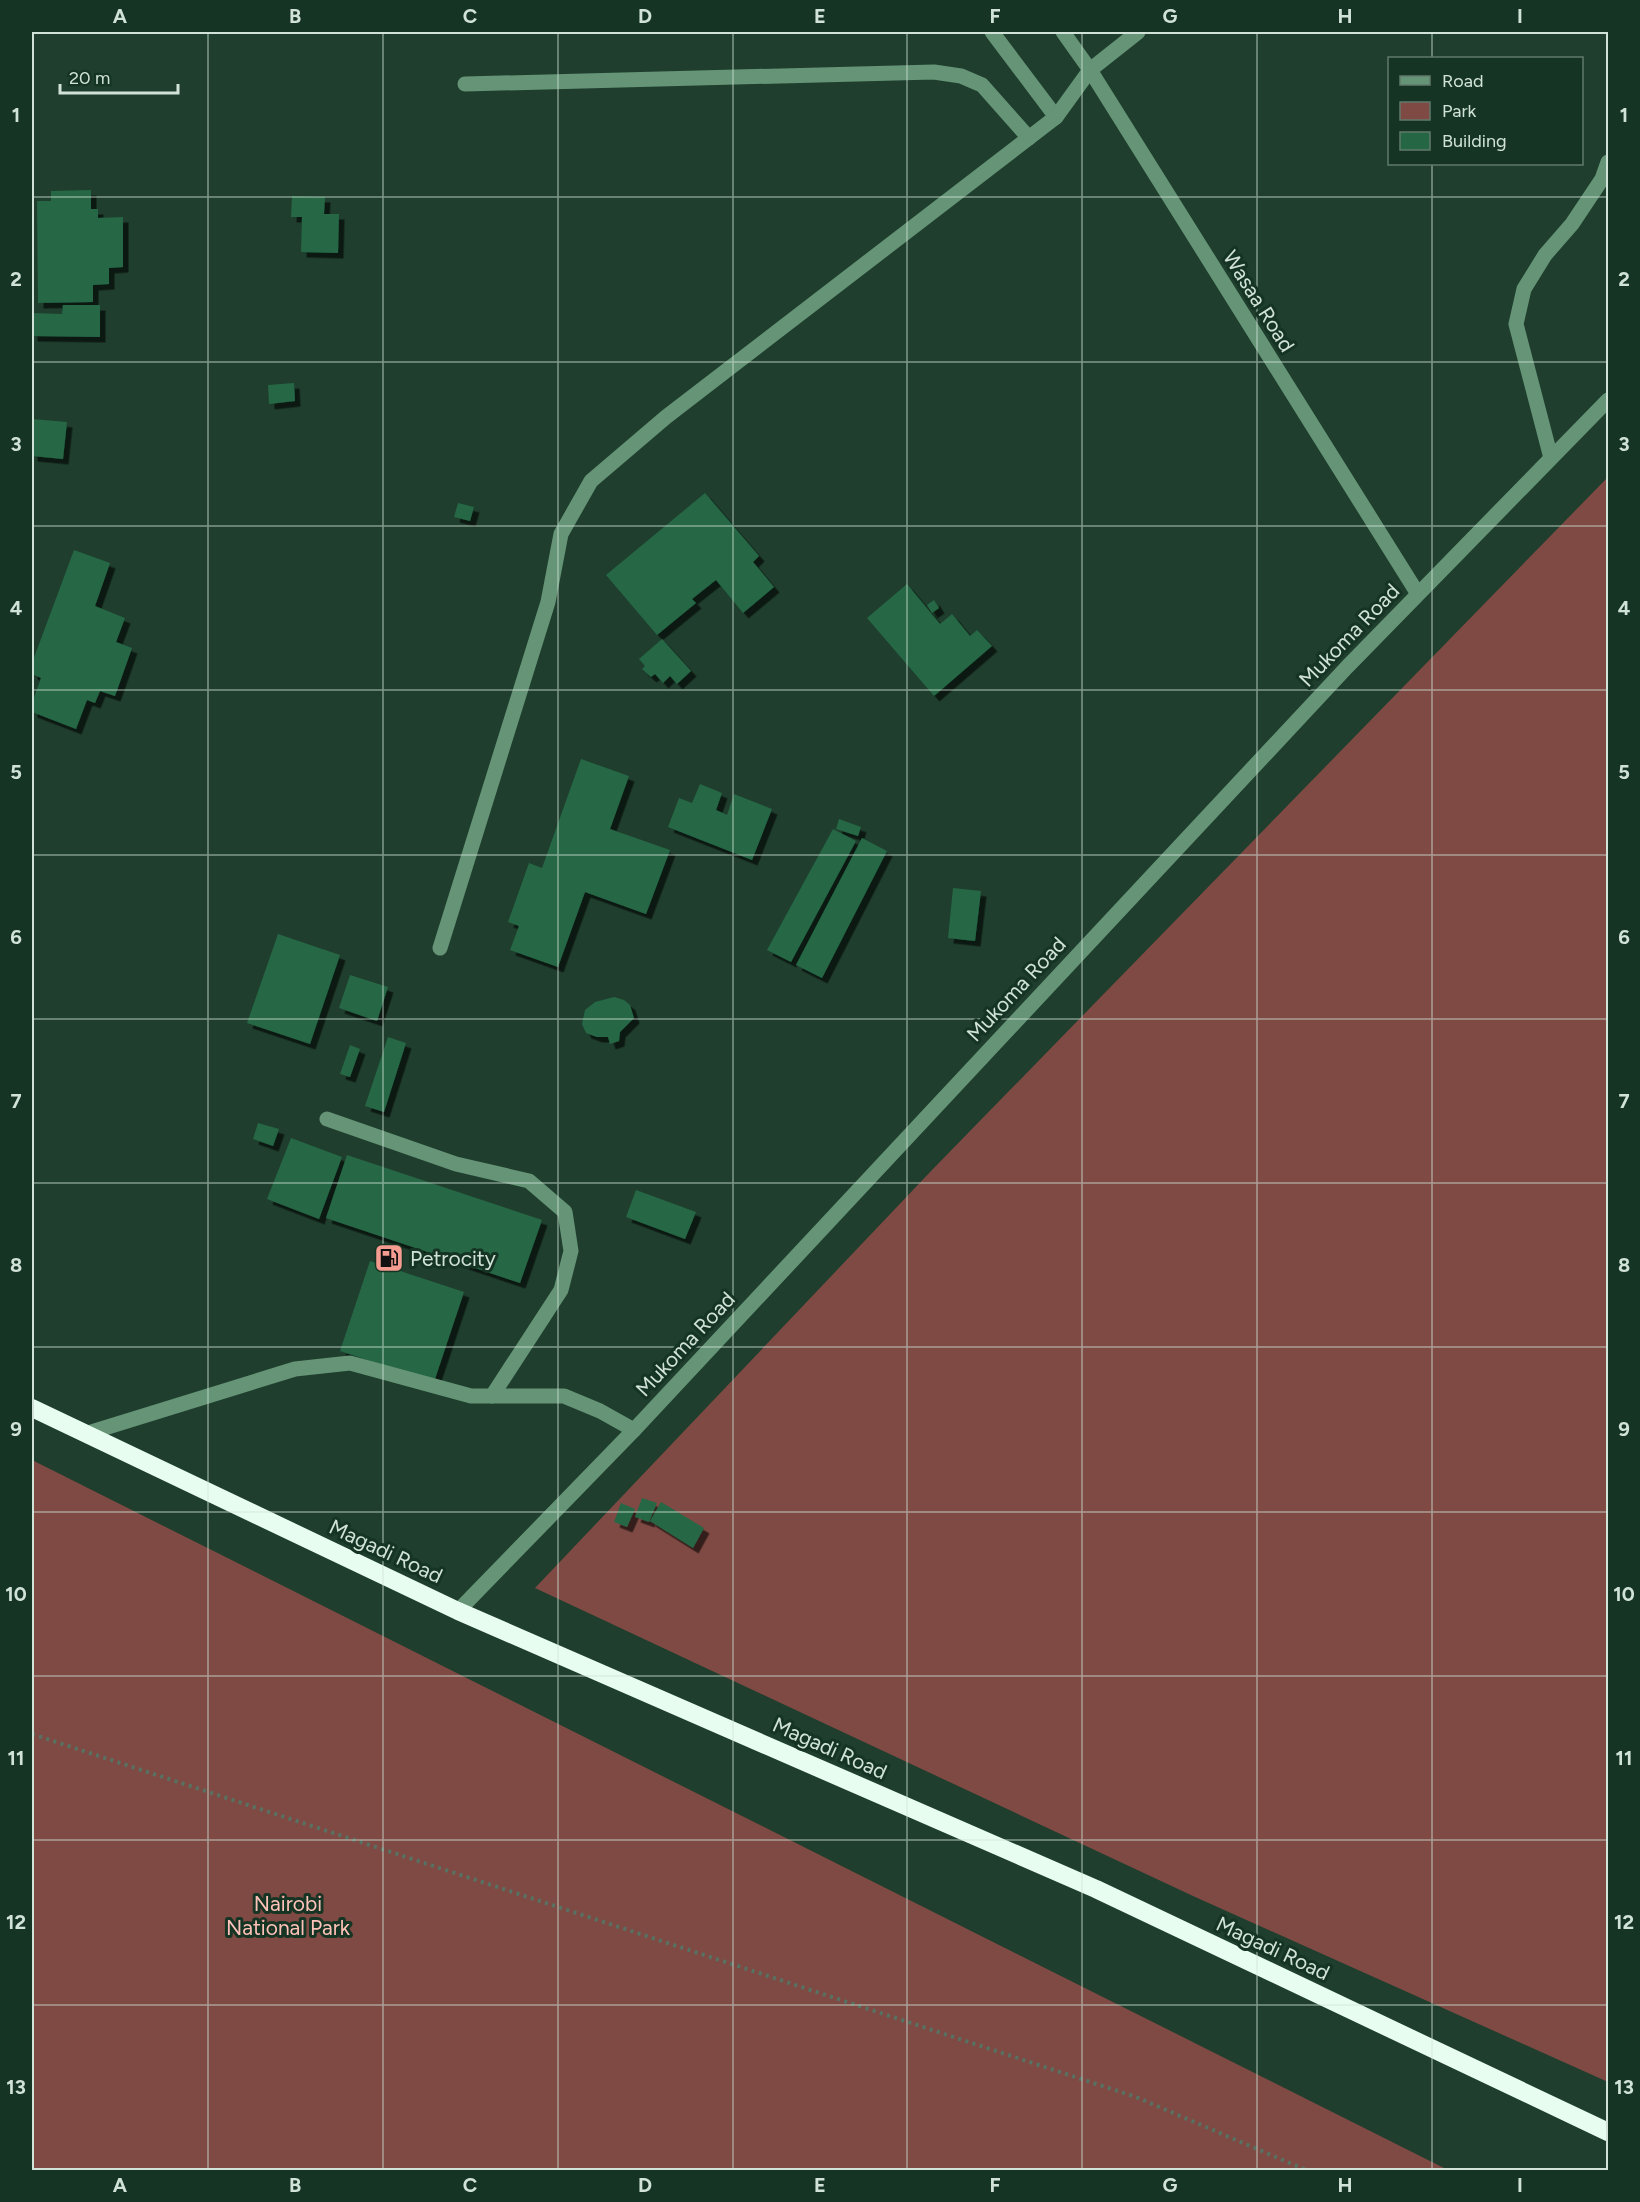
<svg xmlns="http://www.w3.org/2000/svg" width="1640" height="2202" font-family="Figtree,sans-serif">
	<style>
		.green { fill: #7f4a43 }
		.building { fill: #256745; filter: url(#shadow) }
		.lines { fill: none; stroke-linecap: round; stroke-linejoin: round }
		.path { stroke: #577263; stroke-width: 4; stroke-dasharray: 3 4.5; stroke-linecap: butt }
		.minor { stroke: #659477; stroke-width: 15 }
		.highway { stroke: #e7fdef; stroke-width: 18 }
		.grid { fill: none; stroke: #d1e3d8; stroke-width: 1.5; stroke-opacity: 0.55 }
		.labels { text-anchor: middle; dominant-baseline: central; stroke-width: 6; stroke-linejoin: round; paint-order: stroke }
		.street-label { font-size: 21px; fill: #d1e3d8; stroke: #153423 }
		.poi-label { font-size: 21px; fill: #d1e3d8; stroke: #153423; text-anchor: start }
		.park-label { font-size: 21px; fill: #ffc2b9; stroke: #153423 }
		.neatline { fill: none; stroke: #d1e3d8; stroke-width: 2 }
		.grid-label { font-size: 20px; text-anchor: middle; font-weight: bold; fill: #d1e3d8 }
	</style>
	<defs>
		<filter id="shadow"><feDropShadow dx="5.5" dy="5.5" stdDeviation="0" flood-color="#0009"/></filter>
	</defs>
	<rect width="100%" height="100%" fill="#1f3e2d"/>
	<g class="green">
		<path d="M1608 477V2082L1193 1896 535 1588 932 1170Z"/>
		<path d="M32 1460 1448 2170H32Z"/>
	</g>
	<g class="building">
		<path d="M91 190V209H98V218L123 217V267L109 268V284L93 285V302L38 303 37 201H51V191Z"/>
		<path d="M292 196 325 197 324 214H339L338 253 301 252 302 217H291Z"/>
		<path d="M63 305H100V337L32 336V313L62 314Z"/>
		<path d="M294 383 295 401 269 404 268 385Z"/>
		<path d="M32 419 67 422 63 459 32 456Z"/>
		<path d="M705 493 759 556 753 562 774 587 743 613 716 580 692 599 696 603 657 635 606 575Z"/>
		<path d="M458 503 474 507 470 521 454 517Z"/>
		<path d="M74 550 110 563 95 606 125 618 116 642 132 648 115 696 100 691 95 703 87 700 76 729 32 712V703L41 678 32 674V663Z"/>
		<path d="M907 584 940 624 952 614 970 636 977 630 992 646 934 696 867 618Z"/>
		<path d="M934 600 939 608 932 613 927 605Z"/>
		<path d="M662 639 691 671 677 684 670 676 663 683 655 674 651 677 642 669 645 666 639 659Z"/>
		<path d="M581 759 629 776 610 829 670 850 646 914 585 892 558 967 510 950 519 926 508 922 529 863 542 868Z"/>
		<path d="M700 784 722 793 716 810 727 815 734 794 772 809 752 860 668 827 679 798 692 803Z"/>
		<path d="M839 819 861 827 858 836 836 829Z"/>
		<path d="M833 829 856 841 791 962 767 950Z"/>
		<path d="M862 838 887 851 822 978 796 965Z"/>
		<path d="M953 888 981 891 975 941 948 938Z"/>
		<path d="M278 934 340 955 310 1044 247 1023Z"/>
		<path d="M350 975 388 987 377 1021 339 1008Z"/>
		<path d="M614 997 624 1000 630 1005 634 1018 620 1032 619 1041 610 1044 608 1037H597L586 1033 582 1024 585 1010 595 1002Z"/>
		<path d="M388 1037 406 1043 384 1112 365 1106Z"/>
		<path d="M350 1045 360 1049 350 1077 340 1074Z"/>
		<path d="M258 1123 279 1129 273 1146 253 1139Z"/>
		<path d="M291 1138 342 1157 319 1219 267 1199Z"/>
		<path d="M347 1155 542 1220 520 1283 326 1218Z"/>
		<path d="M636 1190 696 1212 685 1239 626 1217Z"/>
		<path d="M370 1261 464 1292 434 1382 340 1351Z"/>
		<path d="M642 1498 657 1503 649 1522 635 1517Z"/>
		<path d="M661 1502 704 1528 693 1548 650 1521Z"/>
		<path d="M621 1503 635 1509 627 1527 614 1522Z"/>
	</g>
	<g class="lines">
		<path class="path" d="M32 1734 1136 2097 1306 2170"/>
		<g class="minor">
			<path d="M992 32 1056 117"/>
			<path d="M1063 32 1090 70 1418 594"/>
			<path d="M465 84 934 72 961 76 982 85 1029 138"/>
			<path d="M1551 458 1516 324 1524 289 1545 255 1572 224 1602 179 1608 162"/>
			<path d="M440 948 548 602 561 534 591 481 666 417 1056 117 1090 70 1138 32"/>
			<path d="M327 1119 456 1164 529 1181 565 1212 571 1251 561 1290 492 1396"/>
			<path d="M85 1434 295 1369 350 1363 471 1396H564L600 1411 634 1430"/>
			<path d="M458 1611 634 1430 1347 667 1608 400"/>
		</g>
		<path class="highway" d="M32 1408 458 1611 1096 1889 1608 2132"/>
	</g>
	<path class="grid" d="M208 32V2170M383 32V2170M558 32V2170M733 32V2170M907 32V2170M1082 32V2170M1257 32V2170M1432 32V58M1432 164V2170M32 197H1608M32 362H1608M32 526H1608M32 690H1608M32 855H1608M32 1019H1608M32 1183H1608M32 1347H1608M32 1512H1608M32 1676H1608M32 1840H1608M32 2005H1608"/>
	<defs>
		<g id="fuel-square" transform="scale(1.5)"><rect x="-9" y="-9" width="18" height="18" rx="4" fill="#f59c90" stroke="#153423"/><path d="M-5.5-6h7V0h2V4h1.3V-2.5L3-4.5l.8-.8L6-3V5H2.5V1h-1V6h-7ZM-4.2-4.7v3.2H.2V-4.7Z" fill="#111"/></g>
	</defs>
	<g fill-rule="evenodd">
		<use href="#fuel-square" x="389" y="1258"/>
	</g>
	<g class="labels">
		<g class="street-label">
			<text transform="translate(1259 301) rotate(58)">Wasaa Road</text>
			<text transform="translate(1349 635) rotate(-46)">Mukoma Road</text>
			<text transform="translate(1016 989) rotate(-47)">Mukoma Road</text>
			<text transform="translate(685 1344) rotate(-47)">Mukoma Road</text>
			<text transform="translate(386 1551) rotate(25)">Magadi Road</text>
			<text transform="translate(830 1748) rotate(24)">Magadi Road</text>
			<text transform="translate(1273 1948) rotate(25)">Magadi Road</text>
		</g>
		<g class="poi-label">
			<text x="410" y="1258">Petrocity</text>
		</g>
		<g class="park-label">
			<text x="288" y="1903">Nairobi<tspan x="288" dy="24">National Park</tspan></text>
		</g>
	</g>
	<rect width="1640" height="2202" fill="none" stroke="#153423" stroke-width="66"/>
	<rect x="1388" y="57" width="195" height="108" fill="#153423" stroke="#607a6b" stroke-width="1.5"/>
	<rect x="1400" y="76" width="30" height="9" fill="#659477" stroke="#607a6b" stroke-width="1.5"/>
	<text x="1442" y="87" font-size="18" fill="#d1e3d8">Road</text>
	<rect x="1400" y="102" width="30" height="18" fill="#7f4a43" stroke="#607a6b" stroke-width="1.5"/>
	<text x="1442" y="117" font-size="18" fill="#d1e3d8">Park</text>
	<rect x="1400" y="132" width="30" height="18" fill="#256745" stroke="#607a6b" stroke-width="1.5"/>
	<text x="1442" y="147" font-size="18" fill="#d1e3d8">Building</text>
	<path d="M60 84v9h118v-9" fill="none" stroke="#d1e3d8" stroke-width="3"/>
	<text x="69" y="84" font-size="18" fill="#d1e3d8" stroke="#153423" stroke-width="4.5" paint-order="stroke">20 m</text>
	<rect x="33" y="33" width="1574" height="2136" class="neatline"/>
	<g class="grid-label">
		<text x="120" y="23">A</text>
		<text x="295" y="23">B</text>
		<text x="470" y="23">C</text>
		<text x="645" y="23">D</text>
		<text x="820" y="23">E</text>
		<text x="995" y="23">F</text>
		<text x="1170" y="23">G</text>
		<text x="1345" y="23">H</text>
		<text x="1520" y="23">I</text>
		<text x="16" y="122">1</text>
		<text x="1624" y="122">1</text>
		<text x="16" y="286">2</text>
		<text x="1624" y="286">2</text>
		<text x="16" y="451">3</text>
		<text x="1624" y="451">3</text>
		<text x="16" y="615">4</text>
		<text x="1624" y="615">4</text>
		<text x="16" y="779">5</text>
		<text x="1624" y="779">5</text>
		<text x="16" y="944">6</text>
		<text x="1624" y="944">6</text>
		<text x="16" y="1108">7</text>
		<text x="1624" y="1108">7</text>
		<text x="16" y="1272">8</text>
		<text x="1624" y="1272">8</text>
		<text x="16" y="1436">9</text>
		<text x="1624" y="1436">9</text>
		<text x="16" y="1601">10</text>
		<text x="1624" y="1601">10</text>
		<text x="16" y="1765">11</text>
		<text x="1624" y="1765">11</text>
		<text x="16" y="1929">12</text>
		<text x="1624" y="1929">12</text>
		<text x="16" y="2094">13</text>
		<text x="1624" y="2094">13</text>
		<text x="120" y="2192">A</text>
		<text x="295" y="2192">B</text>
		<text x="470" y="2192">C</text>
		<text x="645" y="2192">D</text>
		<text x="820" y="2192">E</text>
		<text x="995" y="2192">F</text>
		<text x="1170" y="2192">G</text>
		<text x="1345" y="2192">H</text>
		<text x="1520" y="2192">I</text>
	</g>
</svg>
